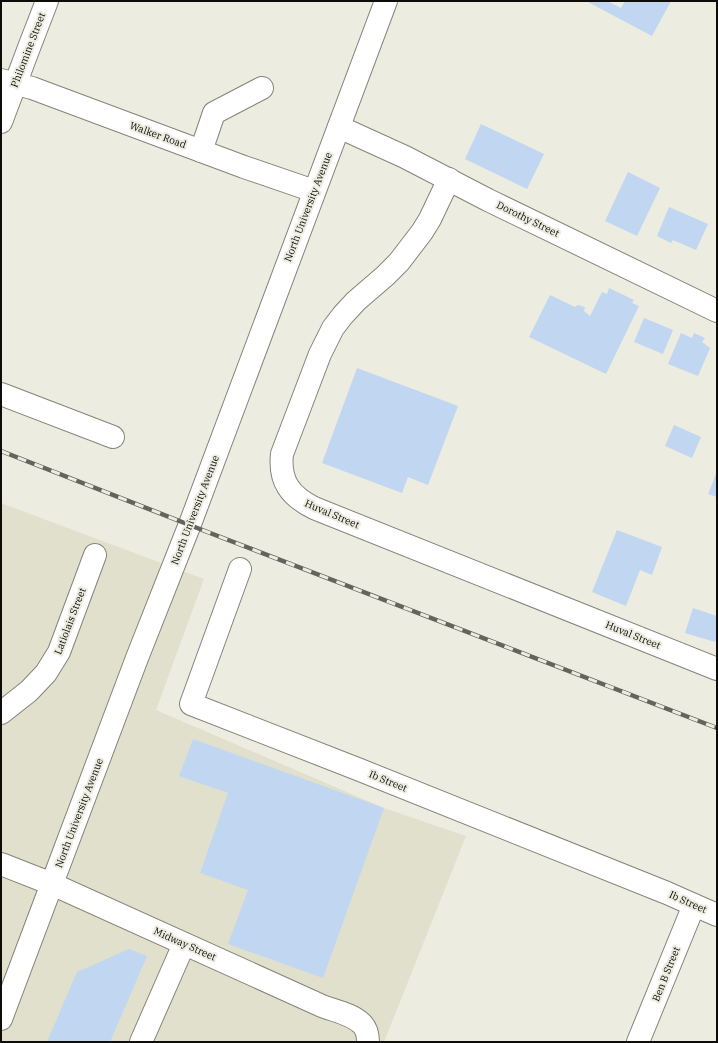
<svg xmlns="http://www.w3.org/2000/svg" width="718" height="1043" font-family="'IBM Plex Serif',serif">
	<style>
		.built { fill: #e1e0cc }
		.building { fill: #c0d6f1 }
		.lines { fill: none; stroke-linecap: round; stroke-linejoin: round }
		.minor-casing { stroke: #858479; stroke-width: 24 }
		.major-casing { stroke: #858479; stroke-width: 24 }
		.minor { stroke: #fff; stroke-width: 22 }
		.major { stroke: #fff; stroke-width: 22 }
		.rail-casing { stroke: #64635c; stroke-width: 4.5 }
		.rail { stroke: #edece0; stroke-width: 3; stroke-dasharray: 9; stroke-linecap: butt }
		.labels { text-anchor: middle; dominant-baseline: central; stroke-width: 4; stroke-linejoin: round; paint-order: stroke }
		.street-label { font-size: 10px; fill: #0d0c08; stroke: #edece0 }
	</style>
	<rect width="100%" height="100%" fill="#edece0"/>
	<path class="built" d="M1 503 204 579 156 710 384 808 466 836 384 1042H1Z"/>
	<g class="building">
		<path d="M586 1H607L621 8 625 1H671L652 36Z"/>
		<path d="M481 124 544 154 527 189 465 159Z"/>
		<path d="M628 172 660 188 637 236 605 221Z"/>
		<path d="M669 207 708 224 696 250 673 240 671 243 657 236Z"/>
		<path d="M609 288 634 300 632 303 639 306 606 374 529 337 550 295 575 307 578 305 585 307 584 311 590 316 602 292 607 294Z"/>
		<path d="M644 318 673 330 663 354 634 342Z"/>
		<path d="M681 333 692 338 694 333 705 338 702 342 710 348 698 376 668 364Z"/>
		<path d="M357 368 458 406 428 485 408 477 402 493 322 463Z"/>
		<path d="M674 425 701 437 692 458 665 446Z"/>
		<path d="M717 471V497L708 494Z"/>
		<path d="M617 530 662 547 652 575 640 570 626 606 592 592Z"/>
		<path d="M693 608 717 616V635L715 642 685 633Z"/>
		<path d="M193 739 384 808 323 978 228 944 248 890 200 873 228 793 179 776Z"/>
		<path d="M129 949 147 956 110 1042H47L77 972Z"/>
	</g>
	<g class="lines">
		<g class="minor-casing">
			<g id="minor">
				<path d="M1 80 32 88 244 167 314 191"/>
				<path d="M1 122 30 45 47 1"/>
				<path d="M339 127 405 157 488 200 717 311"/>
				<path d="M201 151 214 113 262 88"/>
				<path d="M449 179 430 219 422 232 399 262 385 276 356 301 343 315 333 328 320 354 282 454C279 481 290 496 314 508L717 669"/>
				<path d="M1 394 113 437"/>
				<path d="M240 569 191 704 360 770 667 893 694 905 717 915"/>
				<path d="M1 713 29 691 46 673 59 652 95 555"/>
				<path d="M1 864 52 884 322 1006C335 1011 352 1014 362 1024 367 1029 368 1036 368 1042"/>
				<path d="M141 1042 184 944"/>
				<path d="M638 1042 694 905"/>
			</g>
		</g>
		<g class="major-casing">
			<path id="major" d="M1 1019 137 658 190 524 386 1"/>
		</g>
		<use href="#minor" class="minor"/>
		<use href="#major" class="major"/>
		<g class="rail-casing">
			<path id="rail" d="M1 451 210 533 717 728"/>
		</g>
		<use href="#rail" class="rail"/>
	</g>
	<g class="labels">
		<g class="street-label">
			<text transform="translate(28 50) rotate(-69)">Philomine Street</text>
			<text transform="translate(158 135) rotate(20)">Walker Road</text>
			<text transform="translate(308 207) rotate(-69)">North University Avenue</text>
			<text transform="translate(528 219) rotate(26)">Dorothy Street</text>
			<text transform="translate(195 510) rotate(-69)">North University Avenue</text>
			<text transform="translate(332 514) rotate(23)">Huval Street</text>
			<text transform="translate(70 621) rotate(-69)">Latiolais Street</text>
			<text transform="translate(633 635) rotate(22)">Huval Street</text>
			<text transform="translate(388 781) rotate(22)">Ib Street</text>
			<text transform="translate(79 813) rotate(-69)">North University Avenue</text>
			<text transform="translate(688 902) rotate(24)">Ib Street</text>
			<text transform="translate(185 944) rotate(24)">Midway Street</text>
			<text transform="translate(666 974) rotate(-68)">Ben B Street</text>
		</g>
	</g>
	<rect width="718" height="1043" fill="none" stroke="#0d0c08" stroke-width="4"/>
</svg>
